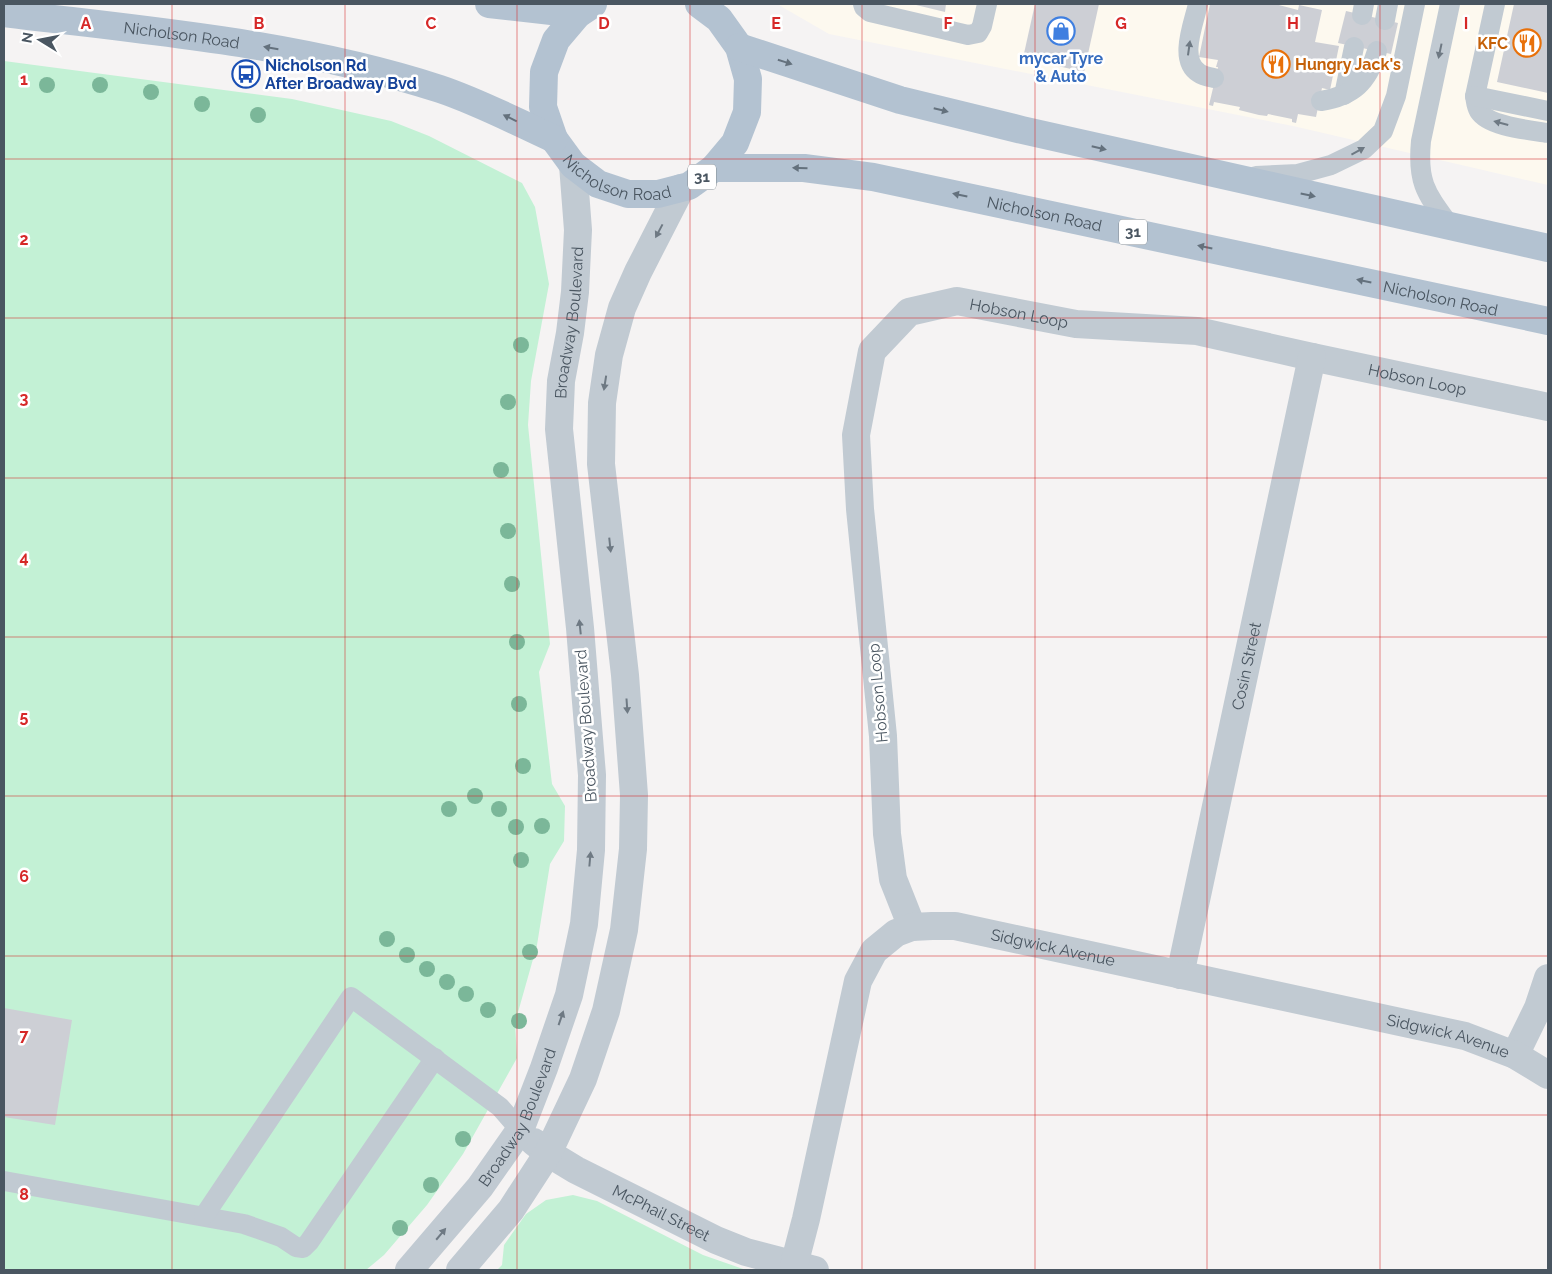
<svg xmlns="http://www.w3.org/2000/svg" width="1552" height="1274" font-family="Raleway,sans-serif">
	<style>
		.commercial { fill: #fdf9ef }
		.green { fill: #c3f1d5 }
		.building { fill: #cdcfd5 }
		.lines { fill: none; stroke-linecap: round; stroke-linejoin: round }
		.service { stroke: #c1cad2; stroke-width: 20 }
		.minor { stroke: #c1cad2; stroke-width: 28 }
		.primary { stroke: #b3c2d1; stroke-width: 28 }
		.tree { fill: #7bb799 }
		.oneway { fill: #64717d }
		.oneway2 { fill: #6e7983 }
		.grid { fill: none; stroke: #d62828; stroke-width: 1; stroke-opacity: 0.55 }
		.labels { text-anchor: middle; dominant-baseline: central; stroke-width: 5; stroke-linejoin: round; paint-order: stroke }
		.shield { fill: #fff; stroke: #808990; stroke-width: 1 }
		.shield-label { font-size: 15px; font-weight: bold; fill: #4a5661 }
		.street-label { font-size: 16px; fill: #4a5661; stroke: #fff }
		.food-label { font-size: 16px; font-weight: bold; fill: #c56008; stroke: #fff; text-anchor: end }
		.shop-label { font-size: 16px; font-weight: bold; fill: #366cbe; stroke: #fff }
		.transit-label { font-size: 16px; font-weight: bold; fill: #164399; stroke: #fff; text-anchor: start }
		.grid-label { font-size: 16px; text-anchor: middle; font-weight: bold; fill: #d62828; stroke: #fff; stroke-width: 5; stroke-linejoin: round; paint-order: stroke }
	</style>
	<rect width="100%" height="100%" fill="#f5f3f3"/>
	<path class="commercial" d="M777 4H1548V185L1293 126 829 34Z"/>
	<g class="green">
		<path d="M4 61 292 99 391 121 429 136 522 183 535 207 549 284 531 381 528 425 550 644 539 672 552 784 565 806 564 841 550 864 537 945 515 1023 517 1058 463 1154 427 1205 384 1255 366 1270H4Z"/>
		<path d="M573 1195 597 1201 703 1255 746 1270H497L502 1265 504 1245 526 1214 546 1200Z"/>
	</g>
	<g class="building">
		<path d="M912 4H946L945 12Z"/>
		<path d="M1035 4H1099L1084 72 1023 58Z"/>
		<path d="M1210 4H1275L1298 10 1299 5 1322 10 1315 42 1339 46 1330 90 1322 88 1316 117 1298 114 1296 123 1292 122V119L1268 114 1267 116 1259 115 1239 110 1240 107 1214 102 1213 106 1209 105 1218 67H1216L1218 60 1199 57Z"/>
		<path d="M1514 4H1548V93L1497 82Z"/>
		<path d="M1346 11 1398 23 1391 54 1338 43Z"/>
		<path d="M4 1008 72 1020 55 1125 4 1117Z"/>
	</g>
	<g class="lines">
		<g class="service">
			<path d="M863 4 864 7 870 12 968 35 978 33 982 26 987 4"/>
			<path d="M1198 4C1194 23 1178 60 1199 73 1203 76 1209 77 1214 78"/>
			<path d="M1450 4 1421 141C1417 183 1426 193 1450 226"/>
			<path d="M1495 4 1475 96C1476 101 1476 106 1479 111 1489 127 1530 130 1548 133"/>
			<path d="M1362 15 1364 4"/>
			<path d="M1385 20 1388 4"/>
			<path d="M1344 95 1354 47"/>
			<path d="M1475 96 1548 111"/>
			<path d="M1321 101C1353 96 1368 82 1377 51"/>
			<path d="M1256 176 1298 174 1331 165 1364 149 1383 131 1396 96 1415 4"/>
			<path d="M4 1181 244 1224 281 1237 296 1247 303 1248 309 1242 435 1058"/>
			<path d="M204 1216 351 997 500 1107 520 1130"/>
		</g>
		<g class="minor">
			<path id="s1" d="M912 927 893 879 887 834 883 736 860 509 856 435 872 351 909 312 957 301 1076 324 1197 331 1312 357 1548 407"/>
			<path id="s2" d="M1180 975 1312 357"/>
			<path d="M1515 1055 1538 1008 1548 978"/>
			<path id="s3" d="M534 1142 548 1153 576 1170 716 1240 746 1252 815 1270"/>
			<path id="s4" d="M794 1265 806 1219 858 981 874 951 896 933 912 927 932 926H955L1465 1036 1515 1055 1548 1075"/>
			<path id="s5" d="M409 1270 480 1187 520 1130 544 1068 569 995 584 924 591 850 592 775 580 628 559 429 561 381 570 333 575 292 578 230 573 165"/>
			<path d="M460 1270 511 1210 548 1153 583 1079 606 1011 624 930 633 849 634 795 625 675 601 464 602 403 609 355 622 308 638 272 681 188"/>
		</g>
		<g class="primary">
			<path d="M489 4 578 14"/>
			<path id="s6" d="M593 4 578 14 556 40 544 72 543 107 554 139 573 165 598 184 628 194H658L689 186 714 168 735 143 747 112 748 79 739 47 719 19 699 4"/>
			<path id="s7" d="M4 13C150 31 299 43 440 89 479 102 517 122 554 139"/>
			<path d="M739 47 900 100 1022 130 1548 248"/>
			<path id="s8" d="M714 168H804L873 177 1548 321"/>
		</g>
	</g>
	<g class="tree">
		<circle cx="47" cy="85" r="8"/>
		<circle cx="100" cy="85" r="8"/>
		<circle cx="151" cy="92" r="8"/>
		<circle cx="202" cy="104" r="8"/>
		<circle cx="258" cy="115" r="8"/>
		<circle cx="521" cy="345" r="8"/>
		<circle cx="508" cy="402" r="8"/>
		<circle cx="501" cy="470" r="8"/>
		<circle cx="508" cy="531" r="8"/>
		<circle cx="512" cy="584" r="8"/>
		<circle cx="517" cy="642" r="8"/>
		<circle cx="519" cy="704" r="8"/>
		<circle cx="523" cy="766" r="8"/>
		<circle cx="475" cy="796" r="8"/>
		<circle cx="449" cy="809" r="8"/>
		<circle cx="499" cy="809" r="8"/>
		<circle cx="542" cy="826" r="8"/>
		<circle cx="516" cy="827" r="8"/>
		<circle cx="521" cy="860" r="8"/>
		<circle cx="387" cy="939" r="8"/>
		<circle cx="530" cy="952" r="8"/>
		<circle cx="407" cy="955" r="8"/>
		<circle cx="427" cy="969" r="8"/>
		<circle cx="447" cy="982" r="8"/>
		<circle cx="466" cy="994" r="8"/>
		<circle cx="488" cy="1010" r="8"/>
		<circle cx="519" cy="1021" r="8"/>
		<circle cx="463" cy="1139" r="8"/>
		<circle cx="431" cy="1185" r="8"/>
		<circle cx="400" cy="1228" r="8"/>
	</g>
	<defs><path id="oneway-solid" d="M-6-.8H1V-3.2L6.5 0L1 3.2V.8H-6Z" transform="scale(1.25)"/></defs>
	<g class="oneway">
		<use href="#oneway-solid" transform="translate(271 48) rotate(-170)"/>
		<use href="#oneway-solid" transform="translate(785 62) rotate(18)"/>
		<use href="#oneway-solid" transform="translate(941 110) rotate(14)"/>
		<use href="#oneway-solid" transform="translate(510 118) rotate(-154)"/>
		<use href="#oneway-solid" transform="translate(1099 148) rotate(13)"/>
		<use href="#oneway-solid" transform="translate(800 168) rotate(-178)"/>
		<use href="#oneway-solid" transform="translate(960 195) rotate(-168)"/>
		<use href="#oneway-solid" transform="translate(1308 195) rotate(12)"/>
		<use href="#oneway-solid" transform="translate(1205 247) rotate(-168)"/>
		<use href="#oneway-solid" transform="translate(1364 281) rotate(-168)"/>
	</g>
	<g class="oneway2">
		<use href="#oneway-solid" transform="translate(1189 48) rotate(-82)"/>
		<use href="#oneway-solid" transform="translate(1440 51) rotate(102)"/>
		<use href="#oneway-solid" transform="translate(1501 123) rotate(-165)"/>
		<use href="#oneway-solid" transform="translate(1358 151) rotate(-29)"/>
		<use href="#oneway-solid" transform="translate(659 231) rotate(118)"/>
		<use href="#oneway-solid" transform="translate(605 383) rotate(99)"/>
		<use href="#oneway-solid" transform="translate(610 545) rotate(84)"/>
		<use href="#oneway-solid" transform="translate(580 627) rotate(-96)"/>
		<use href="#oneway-solid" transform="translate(627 706) rotate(86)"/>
		<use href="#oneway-solid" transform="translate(590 859) rotate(-85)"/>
		<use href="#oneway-solid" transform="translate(561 1018) rotate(-71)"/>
		<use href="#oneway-solid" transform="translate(441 1234) rotate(-50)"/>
	</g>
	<path class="grid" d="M172 4V1270M345 4V1270M517 4V1270M690 4V1270M862 4V1270M1035 4V1270M1207 4V1270M1380 4V1270M4 159H1548M4 318H1548M4 478H1548M4 637H1548M4 796H1548M4 956H1548M4 1115H1548"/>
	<defs>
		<g id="shop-ring" transform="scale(1.4375)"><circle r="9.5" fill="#fff" stroke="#3f7fe0" stroke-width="1.5"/><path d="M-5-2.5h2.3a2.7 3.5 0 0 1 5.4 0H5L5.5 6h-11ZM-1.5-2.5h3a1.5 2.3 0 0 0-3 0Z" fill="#3f7fe0"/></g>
		<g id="restaurant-ring" transform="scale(1.4375)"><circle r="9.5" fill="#fff" stroke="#e8710a" stroke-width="1.5"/><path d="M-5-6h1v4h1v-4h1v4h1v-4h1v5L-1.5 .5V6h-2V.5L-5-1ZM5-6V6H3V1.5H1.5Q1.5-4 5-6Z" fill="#e8710a"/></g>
		<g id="bus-ring" transform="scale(1.4375)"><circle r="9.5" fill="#fff" stroke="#1a4fb4" stroke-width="1.5"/><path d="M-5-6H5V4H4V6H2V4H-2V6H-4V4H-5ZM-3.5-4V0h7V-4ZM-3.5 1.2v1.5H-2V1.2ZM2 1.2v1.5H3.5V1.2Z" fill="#1a4fb4"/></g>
	</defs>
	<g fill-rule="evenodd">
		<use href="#shop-ring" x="1061" y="31"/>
		<use href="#restaurant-ring" x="1527" y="43"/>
		<use href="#restaurant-ring" x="1276" y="64"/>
		<use href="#bus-ring" x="246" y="74"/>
	</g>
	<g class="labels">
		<g class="shield">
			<rect x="688" y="164.5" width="28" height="25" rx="4"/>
			<rect x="1119" y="219.5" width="28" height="25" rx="4"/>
		</g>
		<g class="shield-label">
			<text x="702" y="177">31</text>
			<text x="1133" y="232">31</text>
		</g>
		<g class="street-label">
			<text stroke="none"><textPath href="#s7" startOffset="179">Nicholson Road</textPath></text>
			<text stroke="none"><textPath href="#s6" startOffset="235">Nicholson Road</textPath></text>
			<text stroke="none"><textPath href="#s8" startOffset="335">Nicholson Road</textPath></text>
			<text stroke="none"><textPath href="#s8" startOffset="740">Nicholson Road</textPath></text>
			<text stroke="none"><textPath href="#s1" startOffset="749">Hobson Loop</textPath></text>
			<text stroke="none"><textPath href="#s5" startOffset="999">Broadway Boulevard</textPath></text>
			<text stroke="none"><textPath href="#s1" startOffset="1154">Hobson Loop</textPath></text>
			<text stroke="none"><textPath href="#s2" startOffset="316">Cosin Street</textPath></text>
			<text transform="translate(878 693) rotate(-95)">Hobson Loop</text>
			<text transform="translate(586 726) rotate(-94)">Broadway Boulevard</text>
			<text stroke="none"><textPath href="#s4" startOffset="514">Sidgwick Avenue</textPath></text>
			<text stroke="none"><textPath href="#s4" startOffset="919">Sidgwick Avenue</textPath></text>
			<text stroke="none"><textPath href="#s5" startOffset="189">Broadway Boulevard</textPath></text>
			<text stroke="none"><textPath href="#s3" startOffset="146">McPhail Street</textPath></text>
		</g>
		<g class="food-label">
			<text x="1508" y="43">KFC</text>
			<text x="1295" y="64" text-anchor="start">Hungry Jack's</text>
		</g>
		<g class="shop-label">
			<text x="1061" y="58">mycar Tyre<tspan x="1061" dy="18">&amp; Auto</tspan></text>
		</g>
		<g class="transit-label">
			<text x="265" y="65">Nicholson Rd<tspan x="265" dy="18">After Broadway Bvd</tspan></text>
		</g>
	</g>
	<g class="grid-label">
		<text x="86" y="29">A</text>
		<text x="259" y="29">B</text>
		<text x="431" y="29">C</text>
		<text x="604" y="29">D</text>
		<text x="776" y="29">E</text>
		<text x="948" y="29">F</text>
		<text x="1121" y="29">G</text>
		<text x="1293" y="29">H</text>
		<text x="1466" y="29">I</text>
		<text x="24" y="85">1</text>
		<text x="24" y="245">2</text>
		<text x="24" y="404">3</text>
		<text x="24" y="563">4</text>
		<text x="24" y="722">5</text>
		<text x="24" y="882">6</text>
		<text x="24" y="1041">7</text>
		<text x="24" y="1200">8</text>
	</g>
	<rect width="1552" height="1274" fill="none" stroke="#4a5661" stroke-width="10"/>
	<g transform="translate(40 40) rotate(280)" stroke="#ffffff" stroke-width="4" paint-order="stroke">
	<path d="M0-4L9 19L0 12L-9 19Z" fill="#4a5661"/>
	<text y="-8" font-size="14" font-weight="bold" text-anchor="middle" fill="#4a5661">N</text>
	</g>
</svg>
